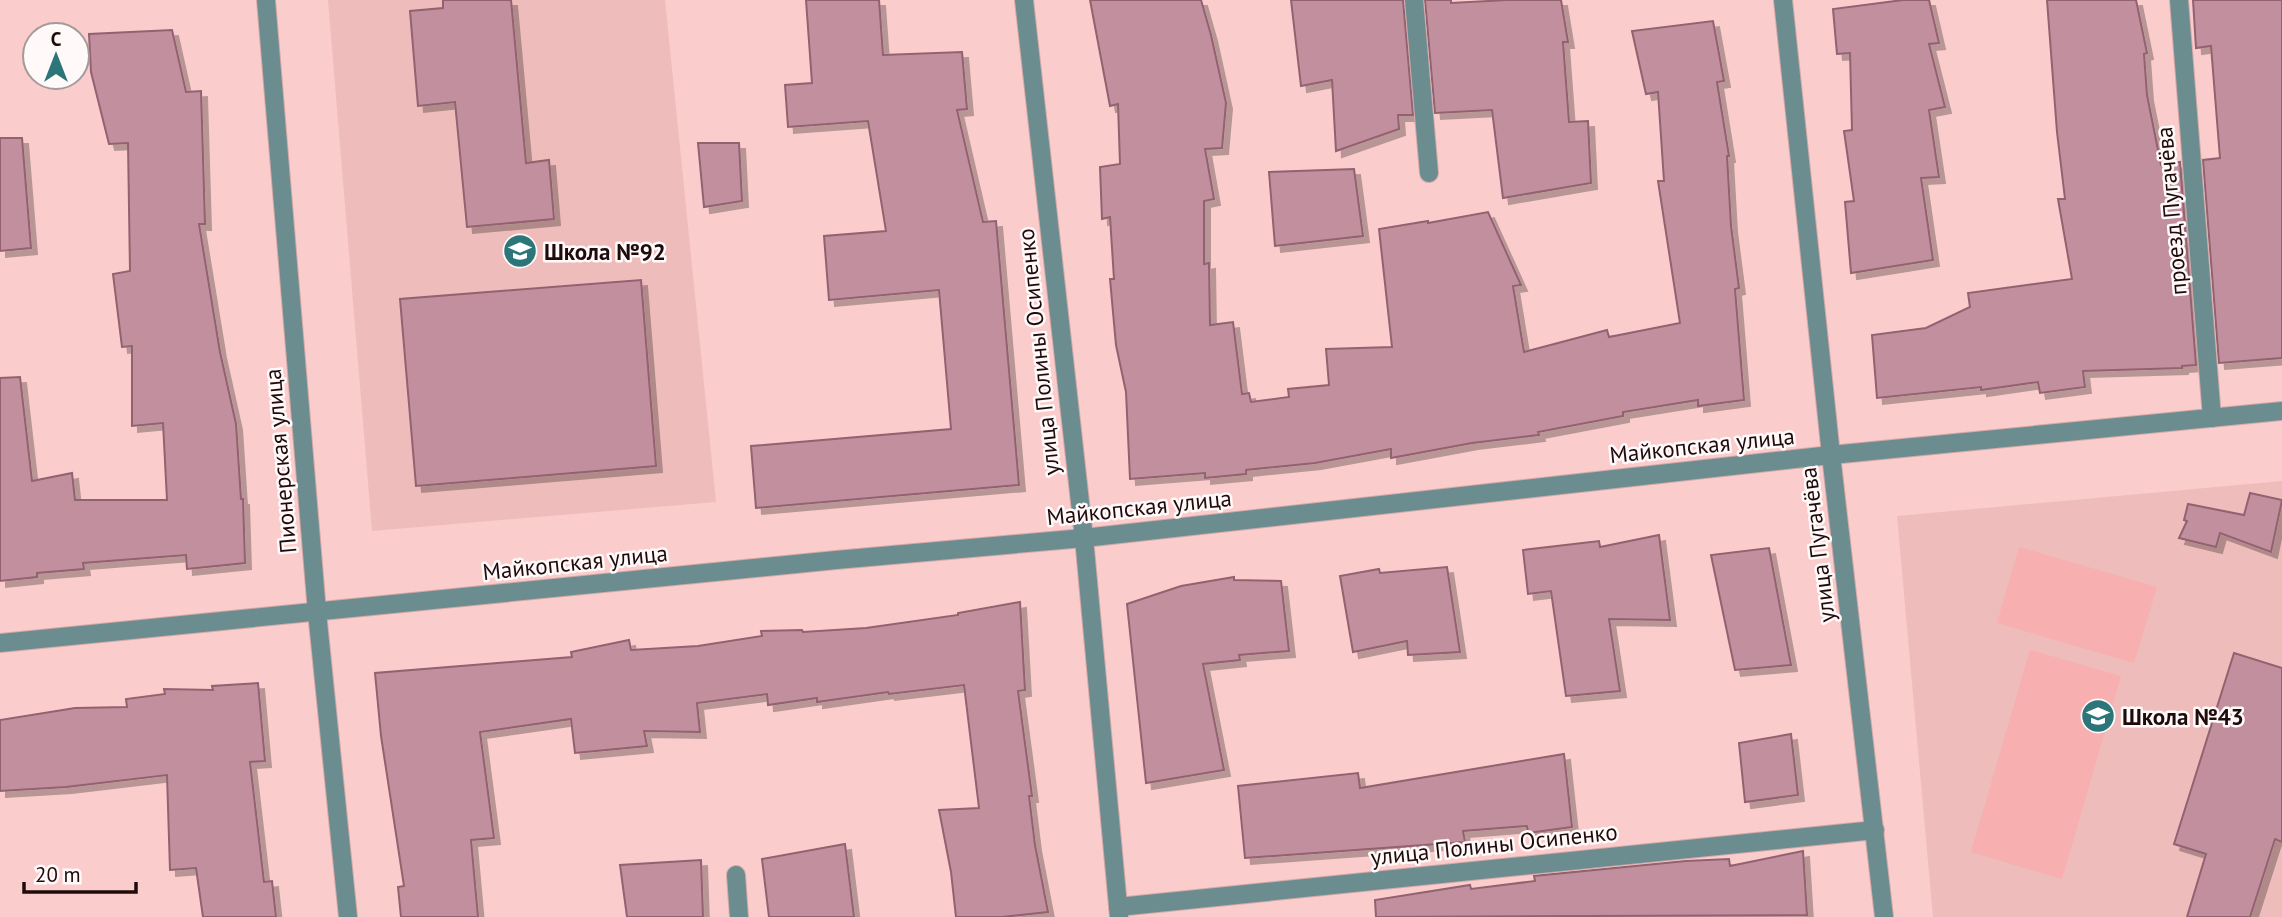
<svg xmlns="http://www.w3.org/2000/svg" width="2282" height="917" font-family="'PT Sans',sans-serif">
	<style>
		.built { fill: #eebcbb }
		.green { fill: #f7afaf }
		.building { fill: #c28f9f; stroke: #926271; stroke-width: 2; filter: url(#shadow) }
		.lines { fill: none; stroke-linecap: round; stroke-linejoin: round }
		.minor-casing { stroke: #d3a9a9; stroke-width: 20 }
		.minor { stroke: #6b8d8f; stroke-width: 18 }
		.labels { text-anchor: middle; dominant-baseline: central; stroke-width: 5; stroke-linejoin: round; paint-order: stroke }
		.street-label { font-size: 23px; fill: #1e0b0c; stroke: #fff9f9 }
		.poi-label { font-size: 23px; font-weight: bold; fill: #1e0b0c; stroke: #fff9f9; text-anchor: start }
	</style>
	<defs>
		<filter id="shadow"><feDropShadow dx="6" dy="6" stdDeviation="0" flood-color="#0004"/></filter>
	</defs>
	<rect width="100%" height="100%" fill="#fbcccc"/>
	<g class="built">
		<path d="M328 0H665L716 502 372 531Z"/>
		<path d="M2282 481V917H1933L1897 516Z"/>
	</g>
	<g class="green">
		<path d="M2019 547 2157 587 2134 663 1997 623Z"/>
		<path d="M2030 650 2121 676 2062 879 1971 852Z"/>
	</g>
	<g class="building">
		<path d="M443 0H511L526 163 549 160 554 219 467 227 455 102 418 106 410 11 443 8Z"/>
		<path d="M806 0H879L883 55 962 52 967 109 957 110 983 222 996 221 1019 485 756 508 751 446 951 429 939 290 829 300 824 236 886 231 868 121 788 127 785 85 812 83Z"/>
		<path d="M1090 0H1201L1211 35 1226 103 1222 148 1205 149 1214 199 1204 201V264L1209 263 1210 325 1233 322 1242 394 1249 393 1251 402 1289 397 1288 389 1329 385 1326 349 1392 347 1379 229 1428 221V223L1488 212 1521 285 1513 286 1524 352 1607 330 1609 337 1680 323 1658 181H1664L1658 92 1646 94 1632 31 1713 21 1724 81 1717 82 1729 156H1727L1731 226 1739 288 1735 289 1744 400 1698 406V400L1623 412V416L1538 432 1539 435 1472 443 1391 458V449L1315 463 1246 470V474L1205 478V473L1130 479 1126 392 1116 345 1110 279H1114L1110 217 1102 219 1100 167 1120 164 1118 104 1110 106Z"/>
		<path d="M1291 0H1403L1413 115H1398L1399 129 1336 151 1332 80 1301 86Z"/>
		<path d="M1425 0H1451V3L1507 0H1561L1568 42H1563L1569 122 1588 121 1591 183 1503 198 1492 110 1435 113Z"/>
		<path d="M1903 0H1929L1939 43 1929 44 1945 107 1929 110 1939 177 1921 178 1933 260 1851 273 1845 202 1854 201 1844 131 1852 130 1850 53 1837 54 1833 9Z"/>
		<path d="M2047 0H2136L2147 53 2144 54 2147 95 2161 165 2180 162 2196 365 2182 366V368L2083 371 2085 387 2040 393 2038 382 1981 390V387L1877 398 1872 335 1926 328 1970 307 1968 293 2072 279 2058 199H2065L2057 132Z"/>
		<path d="M2193 0H2282V358L2219 363 2203 160 2220 158 2211 46 2196 48Z"/>
		<path d="M172 30 186 92 201 91 205 224H199L220 352 236 424 241 499H243L245 563 187 569 186 555 83 563 84 569 37 573V577L0 581V378L20 377 32 481 72 473 75 500H167L163 423 132 426V346L122 347 113 274 130 271 128 143 109 144 91 72 89 34Z"/>
		<path d="M0 138H22L31 248 0 251Z"/>
		<path d="M698 143H739L742 201 704 207Z"/>
		<path d="M1354 169 1363 236 1275 246 1269 172Z"/>
		<path d="M641 280 656 466 416 486 400 299Z"/>
		<path d="M2250 493 2282 500 2271 552 2220 533 2216 547 2179 538 2187 521 2184 520 2188 504 2244 515Z"/>
		<path d="M1659 535 1670 620 1609 619 1620 691 1566 696 1551 591 1528 594 1523 550 1599 541 1600 547Z"/>
		<path d="M1769 548 1791 665 1735 670 1711 555Z"/>
		<path d="M1447 567 1460 652 1408 655 1407 641 1353 652 1340 576 1379 569 1380 573Z"/>
		<path d="M1234 577V580L1281 581 1289 651 1239 655 1240 660 1203 664 1224 770 1146 783 1127 604 1181 586Z"/>
		<path d="M1020 602 1025 690 1018 691 1032 796H1029L1035 845 1048 912 1002 917H956L951 872 939 810 979 808 964 685 889 694 888 692 817 702V698L768 705 767 694 697 703 700 732 644 731 647 746 575 753 571 719 480 732 494 838 471 840 478 917H401L398 887 404 886 381 736 375 673 572 657 571 652 629 640 631 650 698 646 762 636 761 631 802 630 803 632 866 628 958 615V613Z"/>
		<path d="M2234 653 2282 668V842L2275 839 2250 917H2187L2206 854 2174 844Z"/>
		<path d="M258 683 265 761 250 762 264 882 272 881 276 917H203L196 868 170 870 167 775 66 787 0 791V720L75 708 127 707 126 699 165 694 164 689 213 690 212 686Z"/>
		<path d="M1791 734 1798 795 1745 802 1739 743Z"/>
		<path d="M1564 754 1572 827 1528 833 1527 826 1463 831 1465 842 1245 858 1238 786 1358 773 1360 788Z"/>
		<path d="M845 844 854 917H769L762 859Z"/>
		<path d="M1803 851 1807 915 1376 917 1375 900 1470 885 1471 889 1535 881 1534 876 1686 861 1729 859 1730 866Z"/>
		<path d="M701 860 703 917H627L620 865Z"/>
	</g>
	<g class="lines">
		<g class="minor-casing">
			<g id="minor">
				<path d="M266 0 317 612 348 917"/>
				<path d="M1024 0 1084 538 1119 917"/>
				<path d="M1414 0 1429 173"/>
				<path d="M1783 0 1831 455 1884 917"/>
				<path d="M2179 0 2212 418"/>
				<path d="M0 643 836 560 1084 538 1831 455 2282 411"/>
				<path d="M736 875 739 917"/>
				<path d="M1118 907 1875 830"/>
			</g>
		</g>
		<use href="#minor" class="minor"/>
	</g>
	<defs>
		<g id="school-disc" transform="scale(1.75)"><circle r="9.5" fill="#2c7679" stroke="#fff9f9"/><path d="M0-5L7-2L0 1L-7-2ZM-4 1L0 2.5L4 1V4Q0 6-4 4Z" fill="#fff"/></g>
	</defs>
	<g fill-rule="evenodd">
		<use href="#school-disc" x="520" y="251"/>
		<use href="#school-disc" x="2098" y="716"/>
	</g>
	<g class="labels">
		<g class="street-label">
			<text transform="translate(2171 211) rotate(-95)">проезд Пугачёва</text>
			<text transform="translate(1038 352) rotate(-96)">улица Полины Осипенко</text>
			<text transform="translate(1702 445) rotate(-6)">Майкопская улица</text>
			<text transform="translate(280 461) rotate(-95)">Пионерская улица</text>
			<text transform="translate(1139 507) rotate(-6)">Майкопская улица</text>
			<text transform="translate(1817 545) rotate(-97)">улица Пугачёва</text>
			<text transform="translate(575 562) rotate(-6)">Майкопская улица</text>
			<text transform="translate(1494 844) rotate(-6)">улица Полины Осипенко</text>
		</g>
		<g class="poi-label">
			<text x="544" y="251">Школа №92</text>
			<text x="2122" y="716">Школа №43</text>
		</g>
	</g>
	<g transform="translate(56 56)"><circle r="33" fill="#fff9f9" stroke="#a59a9a" stroke-width="2"/>
	<path d="M0-5L12 26L0 18L-12 26Z" fill="#2c7679"/>
	<text y="-10" font-size="19" font-weight="bold" text-anchor="middle" fill="#1e0b0c">С</text>
	</g>
	<path d="M24 882v10h112v-10" fill="none" stroke="#1e0b0c" stroke-width="3.5"/>
	<text x="35" y="882" font-size="21" fill="#1e0b0c" stroke="#fff9f9" stroke-width="5" paint-order="stroke">20 m</text>
</svg>
